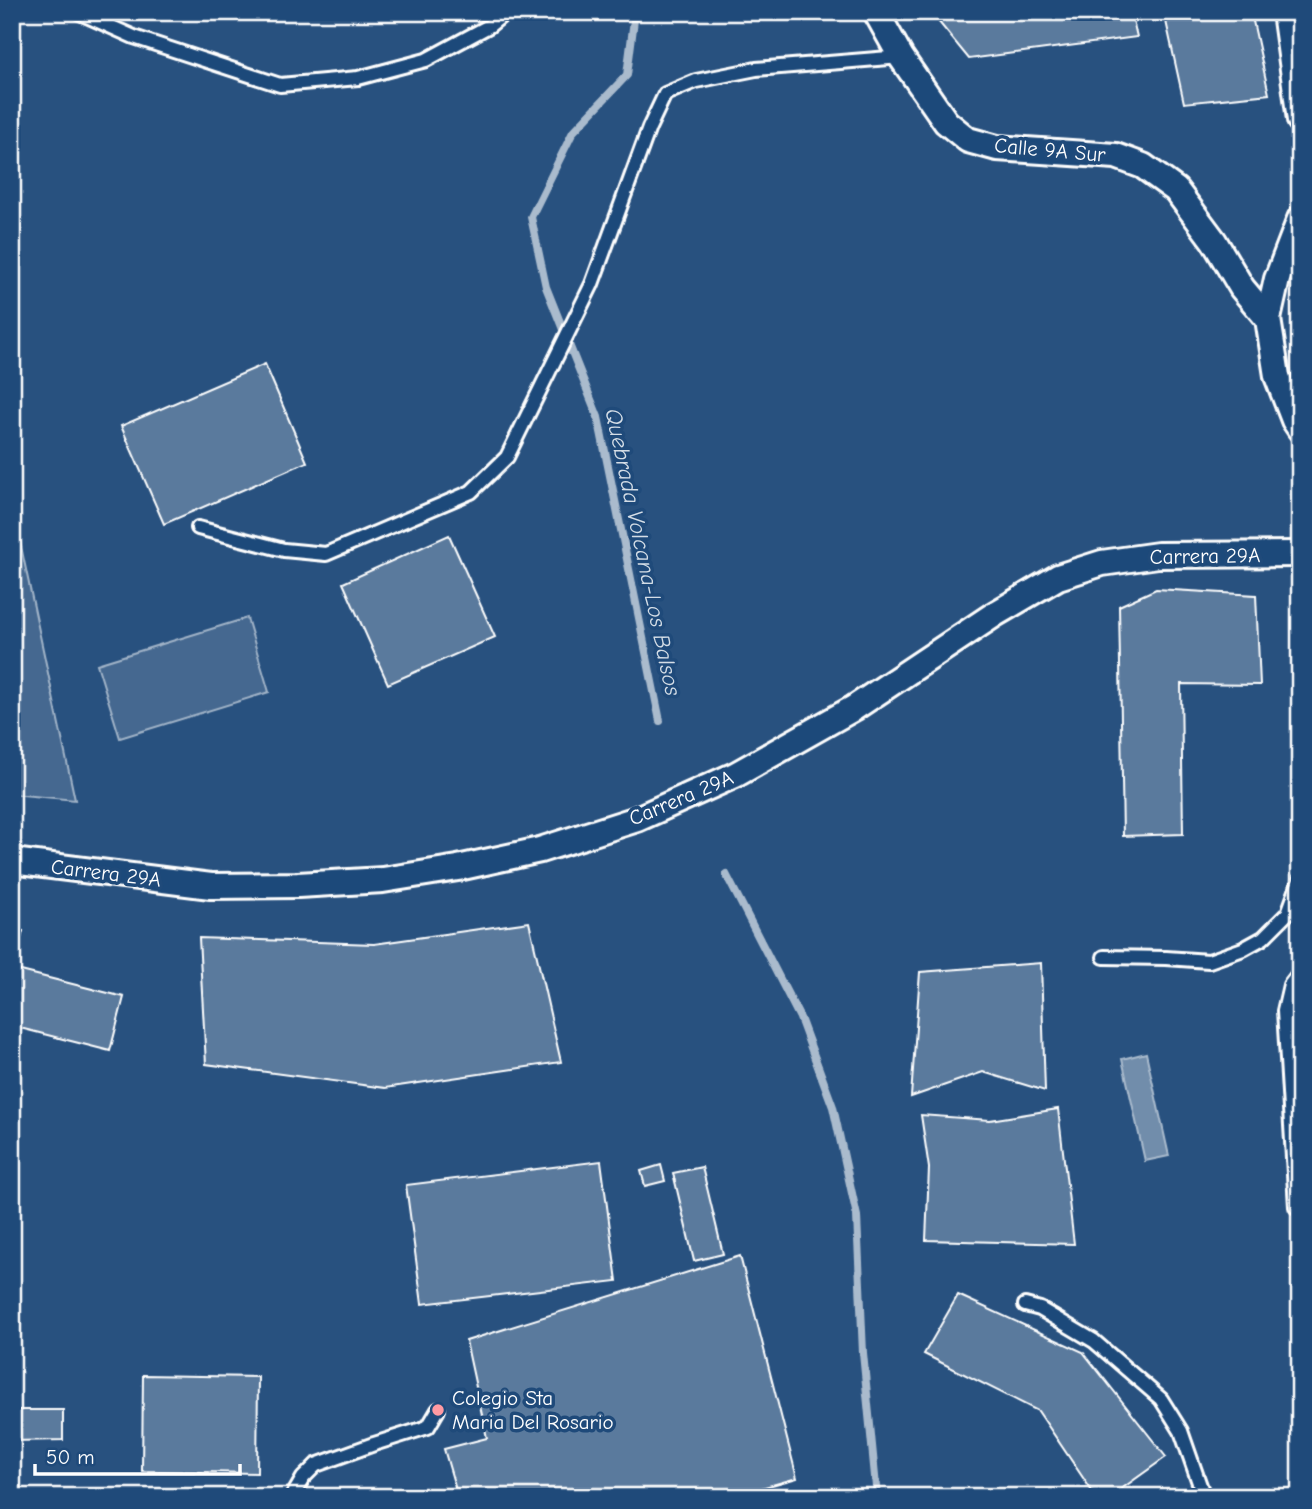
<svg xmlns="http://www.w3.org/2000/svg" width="1312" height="1509" font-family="'Comic Neue',sans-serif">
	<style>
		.green { fill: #446890; stroke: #a2b4c8; stroke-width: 2 }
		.water { fill: #718dab; stroke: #aabbcd; stroke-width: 2 }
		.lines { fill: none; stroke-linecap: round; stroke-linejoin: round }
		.stream { stroke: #aabbcd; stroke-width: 8 }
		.building { fill: #5a7a9d; stroke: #fff; stroke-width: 2 }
		.lane-casing { stroke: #fff; stroke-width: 18 }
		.street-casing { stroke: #fff; stroke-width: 30 }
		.lane { stroke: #1f4a7a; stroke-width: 12 }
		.street { stroke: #1f4a7a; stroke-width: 24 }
		.poi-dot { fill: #ff9aa2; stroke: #1f4a7a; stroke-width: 2.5 }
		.labels { text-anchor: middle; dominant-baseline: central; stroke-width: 7; stroke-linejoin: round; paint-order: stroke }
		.street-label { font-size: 21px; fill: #fff; stroke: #1f4a7a }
		.poi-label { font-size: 21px; fill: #fff; stroke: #1f4a7a; text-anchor: start }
		.water-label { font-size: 23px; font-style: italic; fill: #d4dde6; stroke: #1f4a7a }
	</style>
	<rect width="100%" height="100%" fill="#28517f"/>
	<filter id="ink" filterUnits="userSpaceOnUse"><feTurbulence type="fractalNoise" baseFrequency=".0143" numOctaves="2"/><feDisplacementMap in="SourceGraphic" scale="14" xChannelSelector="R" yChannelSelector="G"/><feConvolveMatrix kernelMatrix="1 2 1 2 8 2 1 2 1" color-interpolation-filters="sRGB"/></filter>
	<g filter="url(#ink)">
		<g class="green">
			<path d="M12 504 75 800 12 794Z"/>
			<path d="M247 618 269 692 120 738 97 664Z"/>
		</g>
		<path class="water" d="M1146 1053 1169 1156 1145 1161 1122 1059Z"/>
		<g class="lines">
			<g class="stream">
				<path d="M635 12 627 75 573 132 531 217 546 287 598 417 660 721"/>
				<path d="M726 874 800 1018 833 1107 857 1216 863 1353 877 1497"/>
			</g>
		</g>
		<g class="building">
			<path d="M936 12H1131L1137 37 969 59 938 21Z"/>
			<path d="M1164 12H1251L1269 94 1184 103Z"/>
			<path d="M265 364 307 462 164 524 121 426Z"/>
			<path d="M449 535 495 637 388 684 343 583Z"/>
			<path d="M1156 589 1256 595 1260 685 1181 684 1183 834 1123 836 1119 606Z"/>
			<path d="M529 922 561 1062 385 1088 206 1064 199 938 374 944Z"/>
			<path d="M12 928 23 931 13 969 124 997 110 1051 12 1026Z"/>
			<path d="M1041 963 1045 1091 983 1072 911 1097 920 972Z"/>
			<path d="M1058 1109 1074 1244 926 1240 929 1168 921 1115 990 1120Z"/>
			<path d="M601 1161 617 1281 422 1304 406 1185Z"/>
			<path d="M661 1165 665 1181 645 1186 641 1171Z"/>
			<path d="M702 1167 723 1254 694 1261 673 1173Z"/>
			<path d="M740 1256 797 1478 729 1497H458L444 1449 487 1438 466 1341Z"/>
			<path d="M958 1295 1083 1352 1166 1457 1110 1497H1096L1038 1411 924 1354Z"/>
			<path d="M143 1375 258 1377 257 1473 142 1471Z"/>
			<path d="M12 1410H63V1440L12 1441Z"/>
		</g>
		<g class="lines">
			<g class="lane-casing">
				<g id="lane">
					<path d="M78 12 134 37 280 85 358 78 426 60 489 26 506 12"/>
					<path d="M198 528 284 550 326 554 471 492 507 457 592 284 649 128 665 94 696 81 756 69 901 57"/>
					<path d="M1104 957 1166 958 1209 961 1243 949 1263 938 1288 913 1300 880"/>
					<path d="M1296 1207 1284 1011 1290 985 1300 972"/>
					<path d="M1025 1305 1040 1309 1094 1341 1161 1399 1181 1431 1204 1497"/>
					<path d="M292 1497 303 1478 316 1465 374 1444 428 1427 438 1410"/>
				</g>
			</g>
			<g class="street-casing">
				<g id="street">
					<path d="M876 12 901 57 946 122 968 140 997 148 1116 156 1143 166 1176 190 1214 241 1242 288 1268 319 1277 376 1294 420 1300 429"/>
					<path d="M1285 12 1300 120"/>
					<path d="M1268 319 1277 279 1300 219"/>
					<path d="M12 861 211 886 298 885 383 880 458 868 540 850 637 819 735 775 854 708 995 614 1058 577 1102 563 1158 555 1300 554"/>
				</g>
			</g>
			<use href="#lane" class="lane"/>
			<use href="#street" class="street"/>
		</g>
	</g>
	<circle class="poi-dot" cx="438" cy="1410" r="7"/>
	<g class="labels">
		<g class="street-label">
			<text transform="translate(1050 150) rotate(5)">Calle 9A Sur</text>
			<text transform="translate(1205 556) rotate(-1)">Carrera 29A</text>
			<text transform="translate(681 798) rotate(-23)">Carrera 29A</text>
			<text transform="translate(106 873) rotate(7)">Carrera 29A</text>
		</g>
		<g class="poi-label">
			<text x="452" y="1398">Colegio Sta<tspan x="452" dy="24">Maria Del Rosario</tspan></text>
		</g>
		<g class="water-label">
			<text transform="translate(643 552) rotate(78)">Quebrada Volcana-Los Balsos</text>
		</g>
	</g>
	<rect width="1312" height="1509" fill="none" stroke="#1f4a7a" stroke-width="42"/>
	<rect x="21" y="21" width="1270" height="1467" fill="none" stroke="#fff" stroke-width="2.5" filter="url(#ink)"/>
	<path d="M35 1464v10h205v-10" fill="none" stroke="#ffffff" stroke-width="3.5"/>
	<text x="46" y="1464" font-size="21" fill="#ffffff" stroke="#1f4a7a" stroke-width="5" paint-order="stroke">50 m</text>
</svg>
